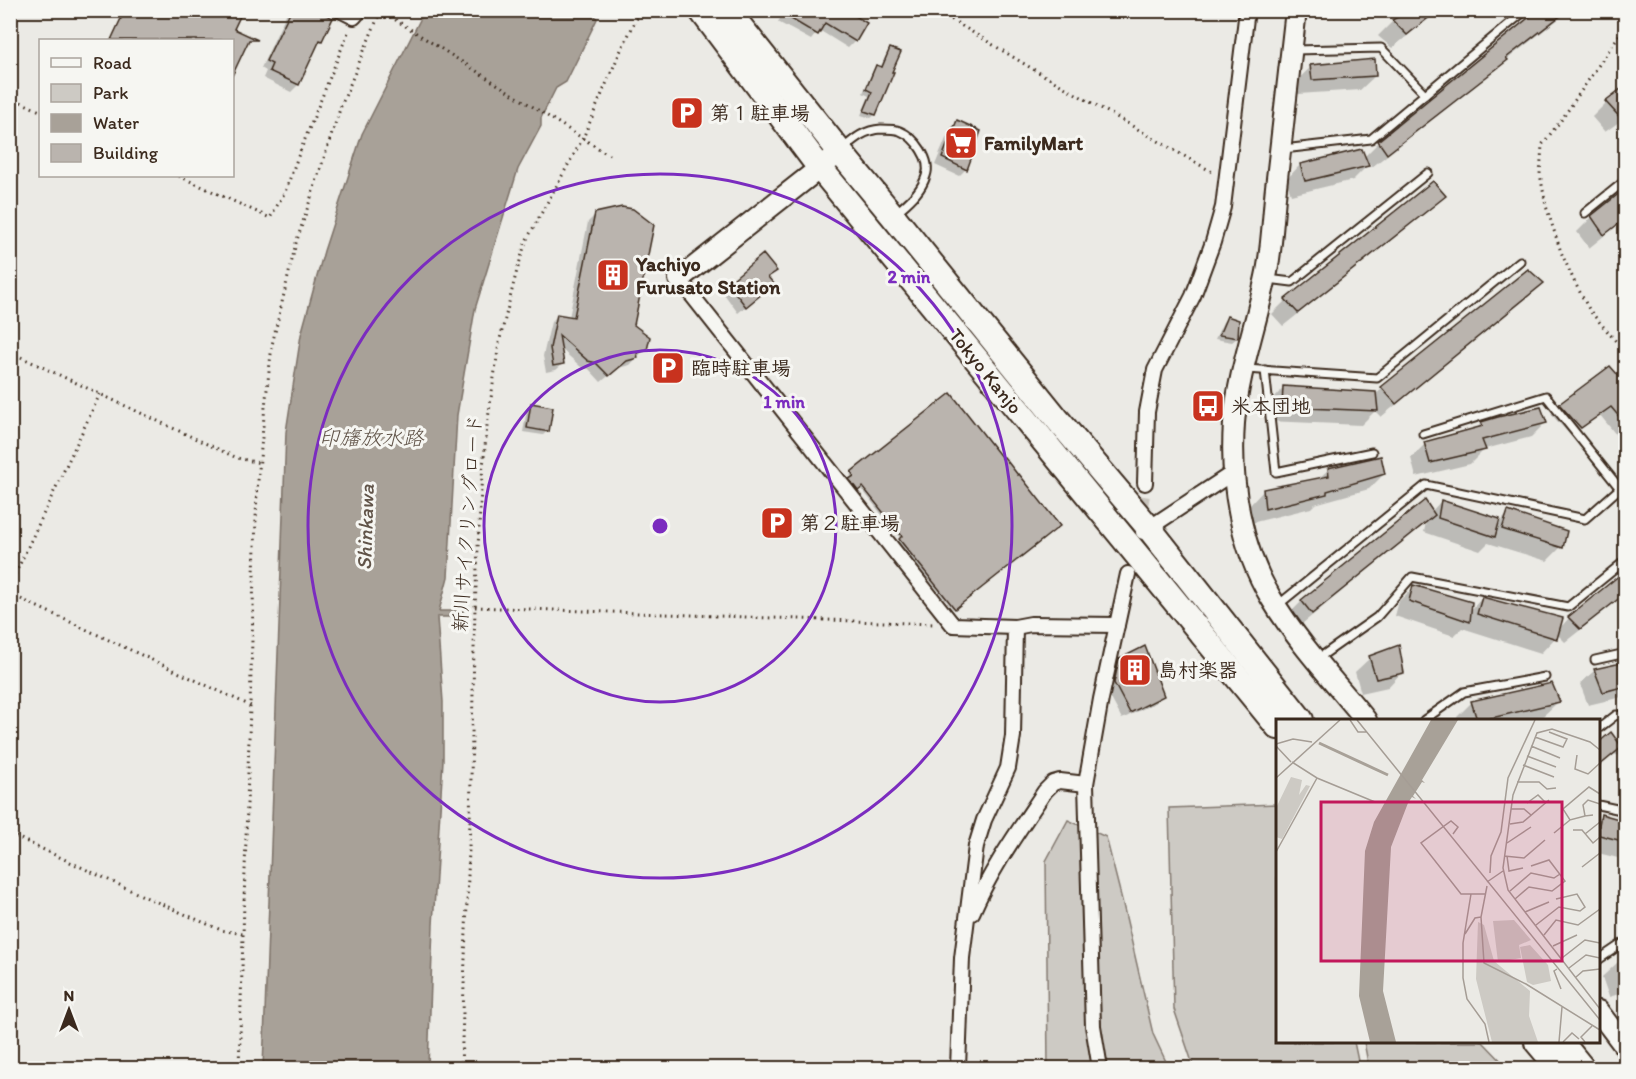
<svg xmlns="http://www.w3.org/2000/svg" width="1636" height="1079" font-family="Itim,'Klee One',sans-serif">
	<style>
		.green { fill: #cdcac4; stroke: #847a71; stroke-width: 1.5 }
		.water { fill: #a8a198; stroke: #7c7167; stroke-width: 1.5 }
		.shadow { fill: #0003 }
		.building { fill: #bab4ae; stroke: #3b2a1e; stroke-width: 1.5 }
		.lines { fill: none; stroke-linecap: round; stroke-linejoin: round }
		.street-tunnel { stroke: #c8c4bd; stroke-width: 14; stroke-dasharray: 14 7; stroke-linecap: butt }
		.lane-casing { stroke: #3b2a1e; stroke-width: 11 }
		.street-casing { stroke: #3b2a1e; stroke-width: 18 }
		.secondary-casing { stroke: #3b2a1e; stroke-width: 24 }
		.highway-casing { stroke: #3b2a1e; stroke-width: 28 }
		.path { stroke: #3b2a1e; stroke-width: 3; stroke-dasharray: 1.5 4.5; stroke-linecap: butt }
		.lane { stroke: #f6f6f2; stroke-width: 7 }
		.street { stroke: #f6f6f2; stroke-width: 14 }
		.secondary { stroke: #f6f6f2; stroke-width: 20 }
		.highway { stroke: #f6f6f2; stroke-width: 24 }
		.ring { fill: none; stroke: #7b2cbf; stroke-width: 3 }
		.labels { text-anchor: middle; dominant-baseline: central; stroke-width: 6; stroke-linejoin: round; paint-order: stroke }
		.poi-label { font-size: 20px; font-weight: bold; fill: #3b2a1e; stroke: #f6f6f2; text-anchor: start }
		.street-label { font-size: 20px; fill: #3b2a1e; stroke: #f6f6f2 }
		.water-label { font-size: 21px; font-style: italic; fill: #615449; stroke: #f6f6f2 }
		.inset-river { fill: none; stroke: #a8a198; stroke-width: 3 }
		.inset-road { fill: none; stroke: #a59d95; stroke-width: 1.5 }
		.view { fill: #c2185b; fill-opacity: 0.15; stroke: #c2185b; stroke-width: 3 }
		.inset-edge { fill: none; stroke: #3b2a1e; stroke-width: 3 }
		.centre { fill: #7b2cbf; stroke: #f6f6f2; stroke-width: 3 }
		.ring-label { font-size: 18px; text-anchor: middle; font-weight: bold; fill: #7b2cbf; stroke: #f6f6f2; stroke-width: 6; stroke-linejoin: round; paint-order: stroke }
	</style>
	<rect width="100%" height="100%" fill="#ebeae5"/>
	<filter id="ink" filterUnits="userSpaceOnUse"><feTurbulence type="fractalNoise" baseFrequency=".0167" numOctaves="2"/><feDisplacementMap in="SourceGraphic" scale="12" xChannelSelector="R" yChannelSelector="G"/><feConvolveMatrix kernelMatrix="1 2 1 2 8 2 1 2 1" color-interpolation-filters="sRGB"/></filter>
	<g filter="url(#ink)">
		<g class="green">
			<path d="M1277 804 1278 1042H1354L1358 1061 1312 1068H1194L1174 1009 1169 808Z"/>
			<path d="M1068 820 1106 837 1122 900 1153 1034 1169 1068H1048L1046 861Z"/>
			<path d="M1364 1042H1483L1508 1068H1369Z"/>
		</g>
		<path class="water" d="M425 10H592L597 19 566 82 556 88 541 118V126L518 169 475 309 457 415 448 577 439 611H463V617H437L443 702V760L433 925 428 1068H263L286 432 301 335 324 251 362 134Z"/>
		<g class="shadow">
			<path d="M126 10 232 30V40H112Z"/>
			<path d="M288 10H312L321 40 317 44 298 85 291 92 263 78 266 71 261 68Z"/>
			<path d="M785 10H843L855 41 848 48 819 30 811 40 778 22Z"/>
			<path d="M1407 10H1440L1392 48 1378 36 1393 21Z"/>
			<path d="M1540 10H1570L1505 61 1491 74 1372 167 1364 157 1379 142Z"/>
			<path d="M891 50 890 72 892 73 875 115 871 118 861 115 869 96 863 93 873 70 877 66 880 68 887 53Z"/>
			<path d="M1311 67 1375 76 1360 90 1298 94 1296 81Z"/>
			<path d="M1606 103 1626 117 1605 132 1592 117Z"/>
			<path d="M957 122 966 169 959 176 935 165 950 129Z"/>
			<path d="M1300 165 1367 166 1353 180 1291 195 1286 180Z"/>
			<path d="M1626 190V218L1589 248 1577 232 1592 217Z"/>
			<path d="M1444 196 1429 210 1283 326 1272 314 1286 300Z"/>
			<path d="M595 215 632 326 645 349 630 365 618 368 601 382 589 369 581 367 560 348 563 364 556 370 546 372 543 356 551 322 558 315 569 318 588 222Z"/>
			<path d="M763 256 775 271 767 278 765 291 738 313 722 291Z"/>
			<path d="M1528 271 1542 283 1527 297 1381 417 1375 411 1361 425 1268 421 1269 402 1284 388 1376 394Z"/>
			<path d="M1227 318 1237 338 1232 342 1215 339 1223 322Z"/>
			<path d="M1626 387V447L1600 415 1571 436 1551 414 1560 405Z"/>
			<path d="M951 395 1002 460 1058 526 953 609 898 542 901 539 861 488 856 492 849 482 853 478 850 475Z"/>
			<path d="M531 404 548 431 543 435 523 432 527 409Z"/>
			<path d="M1482 423H1545L1531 437 1485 449 1470 464 1416 477 1411 458 1425 444 1475 430Z"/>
			<path d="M1329 469 1384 474 1369 489 1315 504 1311 508 1251 523 1250 505 1264 490 1318 479Z"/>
			<path d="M1441 501 1497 525 1509 513 1561 547 1547 561 1488 543 1480 551 1424 532 1426 522 1297 628 1287 616 1302 601 1425 502 1431 512Z"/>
			<path d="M1626 572V594L1565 642 1557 634 1555 638 1541 653 1462 628 1454 636 1395 616 1399 601 1414 587 1470 611 1482 598 1558 630 1569 618Z"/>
			<path d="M1370 658 1402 672 1388 687 1361 693 1355 672Z"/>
			<path d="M1120 660 1162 696 1155 703 1122 719 1107 691 1112 667Z"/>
			<path d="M1626 663V696L1588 705 1580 684 1595 670Z"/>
			<path d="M1472 702H1558L1543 716 1526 720H1458L1457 717Z"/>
			<path d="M1626 730V758L1614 754 1598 768V744L1611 734 1615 740Z"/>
			<path d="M1602 816 1626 823V860L1598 853V819Z"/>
			<path d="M1626 960V992L1609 997 1602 977 1617 963Z"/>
		</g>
		<g class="building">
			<path d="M125 10H243L234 29 258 40H249L232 76V40H111Z"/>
			<path d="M291 10H315L333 18 322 41 320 40 299 85 269 71 272 64 266 61Z"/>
			<path d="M776 10H846L867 23 856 42 825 23 818 35Z"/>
			<path d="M1404 10H1438L1407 35 1392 20 1400 16Z"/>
			<path d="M1538 10H1568L1506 58 1508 60 1387 154 1378 141Z"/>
			<path d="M890 48 901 52 892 72H894L876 115 864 111 872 92 866 89 876 65 882 67Z"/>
			<path d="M1375 59 1376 76 1312 80 1310 65Z"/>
			<path d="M1626 85V124L1605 101Z"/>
			<path d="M957 120 981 131 967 170 942 158Z"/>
			<path d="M1362 149 1369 166 1305 181 1300 164Z"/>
			<path d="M1433 181 1446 196 1298 313 1285 299Z"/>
			<path d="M1626 188V218L1604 235 1591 216Z"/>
			<path d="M622 207 633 209 654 225 634 325 650 337 647 350 637 353 638 358 627 361 609 376 596 363 588 361 559 335 564 364 553 366 550 348 557 314 574 317 595 213Z"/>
			<path d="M763 254 777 271 768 277 774 284 746 307 728 283Z"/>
			<path d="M1528 269 1544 283 1396 404 1381 387Z"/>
			<path d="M1227 316 1239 320 1238 338 1219 335Z"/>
			<path d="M1610 366 1626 384V425L1611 407 1581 428 1559 404Z"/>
			<path d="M1283 386 1376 392 1378 411 1282 407Z"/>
			<path d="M951 393 1002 458 1004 457 1018 475 1019 474 1060 526 955 609 899 539 902 536 863 487 858 491 849 479 854 476 851 472Z"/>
			<path d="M531 403 553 407 549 432 527 428Z"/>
			<path d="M1541 407 1547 423 1482 440 1486 450 1430 463 1424 442 1483 426 1481 422 1498 417Z"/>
			<path d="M1381 456 1385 474 1327 491V494L1265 509 1263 489 1329 476 1328 468Z"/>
			<path d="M1425 500 1435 515 1312 614 1301 600Z"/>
			<path d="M1441 500 1500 519 1495 537 1438 518Z"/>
			<path d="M1508 511 1567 531 1563 548 1502 529Z"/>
			<path d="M1626 570V593L1580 629 1568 617Z"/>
			<path d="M1413 585 1472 602 1470 622 1409 601Z"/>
			<path d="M1482 597 1563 618 1557 639 1477 614Z"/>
			<path d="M1399 645 1404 673 1376 679 1369 656Z"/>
			<path d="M1145 646 1164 696 1130 713 1114 683 1119 659Z"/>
			<path d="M1626 662V686L1603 692 1594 669Z"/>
			<path d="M1552 683 1560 702 1483 720H1477L1471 701Z"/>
			<path d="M1611 732 1622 747 1599 766V742Z"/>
			<path d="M1601 814 1626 821V842L1599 835V825Z"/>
		</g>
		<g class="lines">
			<path class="street-tunnel" d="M1133 551 1145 483"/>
			<g class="lane-casing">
				<g id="lane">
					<path d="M1397 11V10"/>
					<path d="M1294 50 1381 48 1425 94"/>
					<path d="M844 148C855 138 865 130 881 129 886 129 895 129 900 131 915 137 932 160 926 176 921 192 909 201 897 212"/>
					<path d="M1283 149 1371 139 1526 10"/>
					<path d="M1585 213 1626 180"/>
					<path d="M1268 279 1292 282 1428 173"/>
					<path d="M1246 369 1377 378 1520 261"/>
					<path d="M1265 370 1276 472 1372 452"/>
					<path d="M1423 434 1546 396 1626 496"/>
					<path d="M1278 605 1426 485 1585 519 1620 488"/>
					<path d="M1316 660 1377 617 1412 577 1568 607 1626 560"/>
					<path d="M1595 660 1626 653"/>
					<path d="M1424 720 1464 692 1545 677"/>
					<path d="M1598 729 1616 715 1626 717"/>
					<path d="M1598 805 1626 811"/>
					<path d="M1598 960 1626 941"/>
				</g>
			</g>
			<g class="street-casing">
				<g id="street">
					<path d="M340 10 354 17 360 10"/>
					<path d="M679 279 953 625 1015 627 1031 624 1117 625"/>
					<path d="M1145 483 1147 412 1155 370 1193 296 1213 242 1223 207 1247 10"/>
					<path d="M1143 532 1234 472"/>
					<path d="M972 913C991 869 1019 830 1045 791L1053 783 1060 781 1086 784"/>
					<path d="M958 1068 962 958 976 846 984 820 1008 768 1013 736 1015 627"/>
					<path d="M1100 1068 1093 1026 1086 784 1101 699 1128 574"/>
				</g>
			</g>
			<g class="secondary-casing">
				<g id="secondary">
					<path d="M1296 10C1289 69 1283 128 1276 187 1273 215 1272 245 1267 272 1257 322 1238 373 1234 423 1230 483 1240 546 1271 598 1297 642 1334 681 1366 720"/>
					<path d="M679 279 840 152"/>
					<path d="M1598 1011 1626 1048"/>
				</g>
			</g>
			<g class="highway-casing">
				<g id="highway">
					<path d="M701 10 820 168 1278 727"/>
					<path d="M727 10 840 152 893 216 1057 419 1149 528 1301 720"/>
					<path d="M1537 1042 1559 1068"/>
					<path d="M1561 1042 1582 1068"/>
				</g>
			</g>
			<g class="path">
				<path d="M380 10 609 155"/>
				<path d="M936 10 1031 68 1214 173"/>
				<path d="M1626 25 1562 119 1542 145 1540 174 1546 206 1561 252 1575 283 1590 311 1626 353"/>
				<path d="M10 97 40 111"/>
				<path d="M179 176 270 218 285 192 297 159 349 30"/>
				<path d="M10 352 237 458 260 463"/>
				<path d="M10 585 100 394"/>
				<path d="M10 594 251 706"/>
				<path d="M475 607 935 624"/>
				<path d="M10 834 143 896 221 930 243 934"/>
				<path d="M461 1063 622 1068"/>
				<path d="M239 1068 254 574 257 491 264 416 272 345 296 243 341 106 381 10"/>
				<path d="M461 1068 470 821 475 607 481 488 487 426 499 343 516 274 526 241 583 138 620 52 641 10"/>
			</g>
			<use href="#lane" class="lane"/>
			<use href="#street" class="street"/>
			<use href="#secondary" class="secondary"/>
			<use href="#highway" class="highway"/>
		</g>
	</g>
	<g class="ring">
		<circle cx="660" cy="526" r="176"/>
		<circle cx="660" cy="526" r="352"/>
	</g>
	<defs>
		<g id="parking-square" transform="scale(1.725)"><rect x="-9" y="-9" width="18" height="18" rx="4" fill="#c8321e" stroke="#f6f6f2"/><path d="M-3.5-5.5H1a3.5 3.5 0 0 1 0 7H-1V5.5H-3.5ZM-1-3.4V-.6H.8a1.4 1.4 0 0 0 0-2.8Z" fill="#fff"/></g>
		<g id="supermarket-square" transform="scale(1.725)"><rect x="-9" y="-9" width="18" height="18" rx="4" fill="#c8321e" stroke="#f6f6f2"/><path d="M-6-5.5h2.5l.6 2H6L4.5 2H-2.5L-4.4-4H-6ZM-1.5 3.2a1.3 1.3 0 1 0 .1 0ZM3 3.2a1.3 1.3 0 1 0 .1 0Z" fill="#fff"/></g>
		<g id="building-square" transform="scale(1.725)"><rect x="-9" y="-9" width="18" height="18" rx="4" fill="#c8321e" stroke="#f6f6f2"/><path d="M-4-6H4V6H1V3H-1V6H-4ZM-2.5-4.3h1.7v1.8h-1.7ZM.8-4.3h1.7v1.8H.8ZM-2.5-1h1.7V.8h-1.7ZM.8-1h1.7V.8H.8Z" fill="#fff"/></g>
		<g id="bus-square" transform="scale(1.725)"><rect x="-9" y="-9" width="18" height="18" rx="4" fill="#c8321e" stroke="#f6f6f2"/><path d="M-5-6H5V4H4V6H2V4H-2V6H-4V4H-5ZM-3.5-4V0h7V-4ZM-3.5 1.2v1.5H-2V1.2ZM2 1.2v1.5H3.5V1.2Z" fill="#fff"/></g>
	</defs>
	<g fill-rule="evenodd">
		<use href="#parking-square" x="687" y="113"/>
		<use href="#supermarket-square" x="961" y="143"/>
		<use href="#building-square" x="613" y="275"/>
		<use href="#parking-square" x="668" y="368"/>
		<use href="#bus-square" x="1208" y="406"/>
		<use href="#parking-square" x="777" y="523"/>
		<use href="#building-square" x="1135" y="670"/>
	</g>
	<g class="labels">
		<g class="poi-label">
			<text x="710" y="113">第１駐車場</text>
			<text x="984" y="143">FamilyMart</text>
			<text x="636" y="264">Yachiyo<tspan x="636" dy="23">Furusato Station</tspan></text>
			<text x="691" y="368">臨時駐車場</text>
			<text x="1231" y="406">米本団地</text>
			<text x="800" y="523">第２駐車場</text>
			<text x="1158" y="670">島村楽器</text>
		</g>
		<g class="street-label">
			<text transform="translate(986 371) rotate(51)">Tokyo Kanjo</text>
			<text transform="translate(467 523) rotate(-86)">新川サイクリングロード</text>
		</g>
		<g class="water-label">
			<text x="371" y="437">印旛放水路</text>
			<text transform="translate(365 527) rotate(-88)">Shinkawa</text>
		</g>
	</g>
	<g transform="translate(1276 719)">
		<rect width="324" height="324" fill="#ebeae5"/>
		<path d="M15 58 26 61 23 76 30 66 34 67 6 120 0 118V89ZM238 201 255 221 243 226 245 239 222 243 217 202ZM202 203 208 206 218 242 254 272 253 297 262 323H216L200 260ZM254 226 272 246 275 262 257 266 251 263 244 228Z" fill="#cdcac4"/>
		<path d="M155 1H182L146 61 149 64 146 63 137 77 140 80 136 78 132 84 115 128 107 272 120 323H94L83 277 89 132 98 103Z" fill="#a8a198"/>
		<path class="inset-river" d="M43 24 112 56"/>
		<path class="inset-road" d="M74 1 82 13H90M81 1 324 301M259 18 287 28 291 20 273 13M0 25 17 20 36 23M0 27 15 43M255 27 284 39M324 31 314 23 276 10 261 14 237 76 227 149 232 171 324 290M301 36 299 50 312 55 324 44M251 37 280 48M16 43 41 59 99 83M247 46 278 58M0 59 64 1M241 63H263L271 70 280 69M251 84 262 76 270 84M235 90H248L255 96M317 96 309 97 307 86 312 81 324 85M309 97 294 101 287 90 313 68 324 75M234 105 247 103 273 81M297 111H306L317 124 324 118M278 114 294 101M177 115 182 108 175 102 145 124 185 175H210M309 115 324 103M231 124 255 108M0 133 41 59M228 137 248 139 269 121M231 137 233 152 247 149M306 148 324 134M214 154 215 137 225 113 232 59 259 1M211 163 227 152M211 167 205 198 208 244 250 265 324 311M234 172 255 154 278 159 284 155M195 175 187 224V259L191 280 209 305 213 323M239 180 253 168 276 172 289 162 273 141 255 147M249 193 273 183M260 206 283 188 304 192 309 188 301 175 280 180M189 215 199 199 205 198M268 216 280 201 302 206 324 190M277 227 301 216M286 239 309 221 324 224M293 249 310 236 324 239M281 250 278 252 285 270M300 258 307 252 324 250M283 323 286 288M287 323 296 314 303 320M309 323 305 318 316 307"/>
		<path class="view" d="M45 83H286V242H45Z"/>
		<rect width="324" height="324" class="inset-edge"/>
	</g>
	<circle cx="660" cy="526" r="9" class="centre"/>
	<g class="ring-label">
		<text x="909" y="283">2 min</text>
		<text x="784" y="408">1 min</text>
	</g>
	<rect width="1636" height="1079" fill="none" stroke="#f6f6f2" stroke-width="36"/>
	<rect x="18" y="18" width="1600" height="1043" fill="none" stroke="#3b2a1e" stroke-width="2" filter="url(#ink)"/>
	<rect x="39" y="39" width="195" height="138" fill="#f6f6f2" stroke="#aba49d" stroke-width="1.5"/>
	<rect x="51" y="58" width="30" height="9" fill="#f6f6f2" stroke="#aba49d" stroke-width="1.5"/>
	<text x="93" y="69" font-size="18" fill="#3b2a1e">Road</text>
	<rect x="51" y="84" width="30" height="18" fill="#cdcac4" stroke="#aba49d" stroke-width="1.5"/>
	<text x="93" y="99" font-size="18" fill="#3b2a1e">Park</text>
	<rect x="51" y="114" width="30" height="18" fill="#a8a198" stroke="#aba49d" stroke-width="1.5"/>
	<text x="93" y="129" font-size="18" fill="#3b2a1e">Water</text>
	<rect x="51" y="144" width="30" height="18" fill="#bab4ae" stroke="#aba49d" stroke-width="1.5"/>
	<text x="93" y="159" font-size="18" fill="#3b2a1e">Building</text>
	<g transform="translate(69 1010)" stroke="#f6f6f2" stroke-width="4.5" paint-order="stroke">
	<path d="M0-4.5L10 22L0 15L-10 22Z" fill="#3b2a1e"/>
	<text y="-9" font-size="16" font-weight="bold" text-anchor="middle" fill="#3b2a1e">N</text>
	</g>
</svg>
